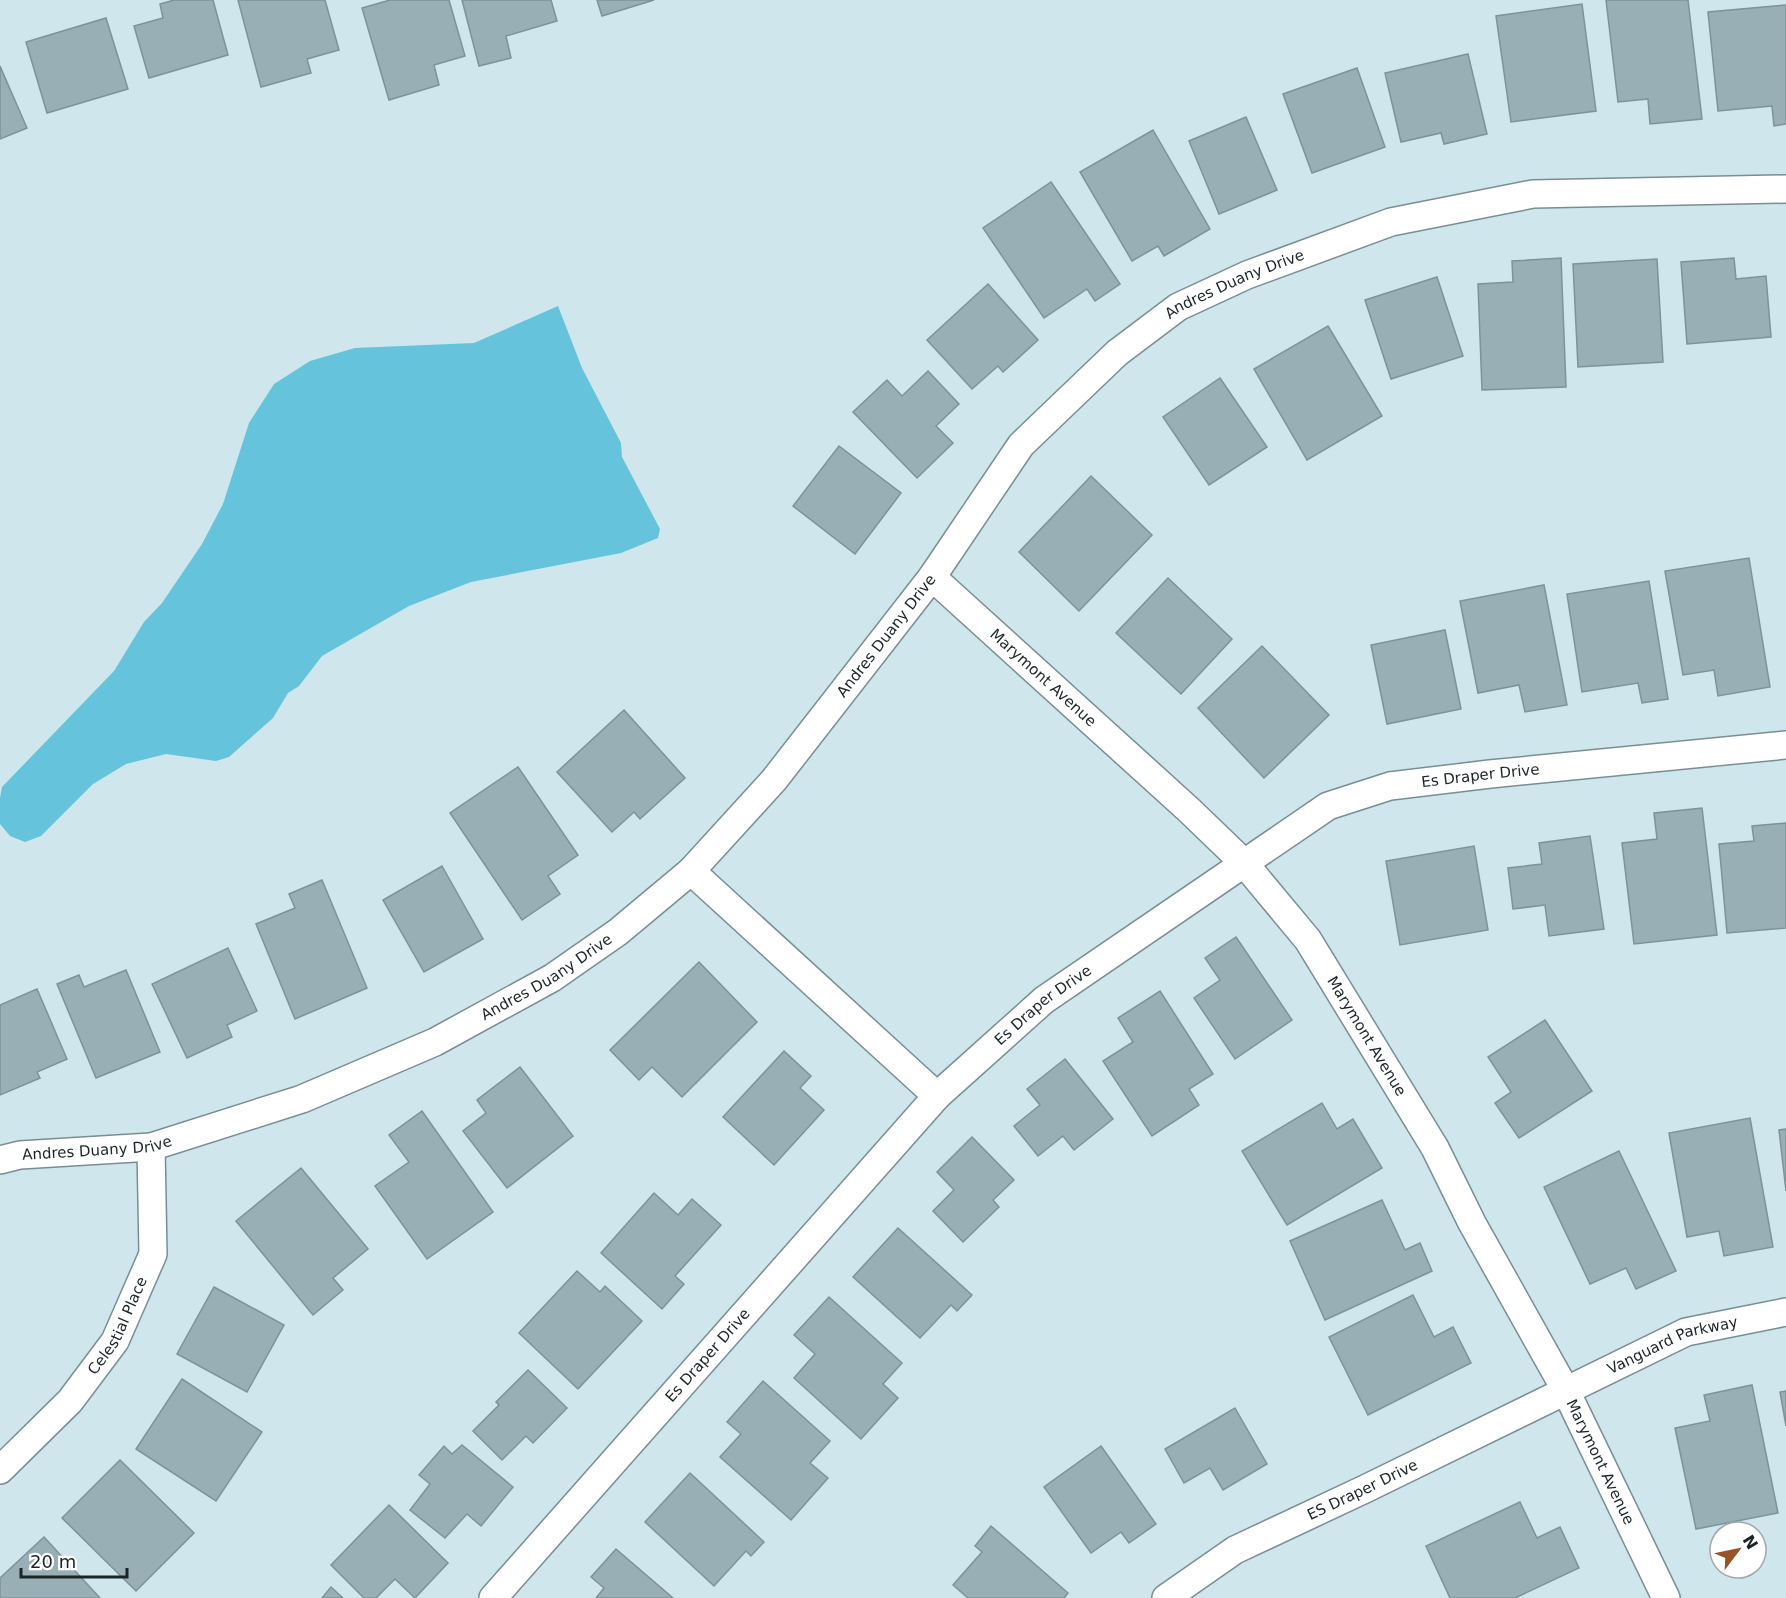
<svg xmlns="http://www.w3.org/2000/svg" width="1786" height="1598" font-family="'DejaVu Sans',sans-serif">
	<style>
		.water { fill: #65c4db }
		.building { fill: #98afb5; stroke: #7d9399; stroke-width: 1.5 }
		.lines { fill: none; stroke-linecap: round; stroke-linejoin: round }
		.minor-casing { stroke: #788e94; stroke-width: 30 }
		.minor { stroke: #fff; stroke-width: 27 }
		.labels { text-anchor: middle; dominant-baseline: central; stroke-width: 4.5; stroke-linejoin: round; paint-order: stroke }
		.street-label { font-size: 15px; fill: #1b2426; stroke: #fff }
	</style>
	<rect width="100%" height="100%" fill="#cee6ec"/>
	<path class="water" d="M558 306 582 368 621 443 622 457 660 529 658 538 621 553 471 582 409 606 322 656 299 686 288 693 273 718 229 757 216 761 166 754 126 764 93 784 41 836 25 842 10 836 0 824V798L2 787 114 671 144 622 162 603 202 544 223 504 249 423 274 384 310 361 355 348 474 343Z"/>
	<g class="building">
		<path d="M174 0H213L228 55 149 78 134 26 163 18 160 4Z"/>
		<path d="M238 0H325L339 50 307 59 311 73 261 87Z"/>
		<path d="M390 0H449L465 56 434 65 439 85 389 100 362 8Z"/>
		<path d="M462 0H551L557 21 506 36 511 58 479 66Z"/>
		<path d="M597 0H654L602 16Z"/>
		<path d="M1606 0H1688L1702 119 1650 124 1648 99 1618 102Z"/>
		<path d="M1582 4 1596 111 1511 122 1496 16Z"/>
		<path d="M1786 5V124L1774 126 1772 106 1718 111 1708 12Z"/>
		<path d="M106 18 128 89 47 113 26 42Z"/>
		<path d="M1468 54 1487 134 1444 144 1441 133 1401 142 1385 73Z"/>
		<path d="M0 66 27 128 0 139Z"/>
		<path d="M1357 68 1385 147 1312 173 1283 94Z"/>
		<path d="M1246 117 1277 190 1219 214 1189 141Z"/>
		<path d="M1153 130 1210 229 1164 256 1158 246 1132 261 1080 172Z"/>
		<path d="M1051 182 1120 284 1095 301 1087 289 1044 318 983 228Z"/>
		<path d="M1561 258 1566 387 1482 390 1478 284 1513 282 1512 261Z"/>
		<path d="M1734 258 1736 279 1766 276 1771 337 1687 344 1681 262Z"/>
		<path d="M1657 259 1663 362 1578 367 1573 264Z"/>
		<path d="M1437 277 1463 356 1391 379 1365 300Z"/>
		<path d="M988 284 1038 340 1003 372 998 366 972 389 927 340Z"/>
		<path d="M1328 326 1382 416 1307 460 1254 369Z"/>
		<path d="M928 371 959 404 936 426 953 443 917 478 853 412 887 380 902 396Z"/>
		<path d="M1220 378 1267 447 1209 485 1163 417Z"/>
		<path d="M839 446 901 493 855 554 793 506Z"/>
		<path d="M1091 476 1152 535 1079 611 1019 552Z"/>
		<path d="M1749 558 1770 687 1718 696 1714 670 1683 675 1665 571Z"/>
		<path d="M1168 578 1232 639 1181 694 1116 633Z"/>
		<path d="M1649 581 1668 699 1642 703 1638 683 1582 692 1567 594Z"/>
		<path d="M1544 585 1567 705 1525 712 1519 685 1478 693 1460 601Z"/>
		<path d="M1445 630 1461 709 1387 724 1371 645Z"/>
		<path d="M1262 646 1329 715 1264 778 1198 708Z"/>
		<path d="M624 710 685 778 640 819 634 812 612 832 557 772Z"/>
		<path d="M518 767 578 855 548 876 560 894 522 920 450 813Z"/>
		<path d="M1702 808 1717 935 1634 944 1622 843 1657 839 1654 813Z"/>
		<path d="M1786 823V928L1727 933 1719 844 1754 841 1752 826Z"/>
		<path d="M1590 836 1604 929 1549 936 1545 905 1513 909 1508 868 1542 864 1539 843Z"/>
		<path d="M1474 846 1488 930 1400 945 1386 861Z"/>
		<path d="M442 866 483 939 424 972 383 900Z"/>
		<path d="M322 880 367 988 295 1019 256 924 295 908 289 894Z"/>
		<path d="M1236 937 1292 1020 1235 1059 1194 998 1220 980 1205 958Z"/>
		<path d="M228 948 257 1011 227 1025 232 1037 187 1058 152 984Z"/>
		<path d="M699 962 757 1022 682 1097 652 1067 639 1080 610 1050Z"/>
		<path d="M126 970 160 1052 96 1078 57 984 79 975 84 987Z"/>
		<path d="M37 989 67 1059 37 1072 40 1078 0 1095V1005Z"/>
		<path d="M1160 991 1213 1074 1189 1089 1199 1105 1152 1136 1103 1061 1133 1042 1118 1018Z"/>
		<path d="M1545 1020 1592 1091 1519 1138 1495 1103 1511 1092 1488 1057Z"/>
		<path d="M784 1051 811 1076 800 1088 824 1110 774 1165 723 1117Z"/>
		<path d="M1065 1059 1113 1119 1074 1150 1063 1136 1038 1156 1014 1126 1040 1105 1027 1089Z"/>
		<path d="M520 1067 573 1136 507 1188 463 1131 486 1113 477 1100Z"/>
		<path d="M1322 1103 1337 1129 1353 1119 1382 1168 1287 1225 1242 1151Z"/>
		<path d="M422 1111 493 1212 427 1259 375 1186 409 1162 389 1135Z"/>
		<path d="M1750 1118 1773 1247 1724 1256 1719 1231 1687 1237 1669 1133Z"/>
		<path d="M1786 1129V1191L1779 1130Z"/>
		<path d="M972 1137 1014 1180 993 1200 999 1207 963 1242 933 1211 954 1190 937 1172Z"/>
		<path d="M1619 1151 1676 1271 1636 1289 1626 1268 1590 1284 1544 1187Z"/>
		<path d="M301 1168 368 1249 333 1278 343 1290 313 1315 236 1221Z"/>
		<path d="M654 1193 678 1215 692 1199 721 1225 675 1276 684 1284 662 1309 601 1253Z"/>
		<path d="M1382 1200 1405 1250 1420 1243 1432 1271 1325 1320 1290 1241Z"/>
		<path d="M898 1228 972 1295 957 1311 951 1305 920 1338 853 1277Z"/>
		<path d="M577 1271 600 1292 605 1286 642 1321 578 1389 519 1333Z"/>
		<path d="M214 1287 284 1325 247 1392 177 1354Z"/>
		<path d="M1413 1295 1434 1337 1453 1327 1471 1363 1368 1415 1329 1337Z"/>
		<path d="M829 1297 902 1363 883 1384 898 1398 861 1439 794 1378 815 1354 794 1335Z"/>
		<path d="M528 1370 567 1408 533 1443 526 1436 502 1460 473 1431 499 1405 496 1402Z"/>
		<path d="M182 1379 262 1432 216 1501 136 1449Z"/>
		<path d="M763 1381 830 1441 810 1463 828 1478 791 1520 720 1457 741 1434 727 1422Z"/>
		<path d="M1752 1385 1778 1513 1696 1529 1675 1428 1710 1421 1704 1395Z"/>
		<path d="M1786 1391V1426L1780 1392Z"/>
		<path d="M1235 1408 1267 1464 1223 1490 1210 1468 1184 1483 1165 1449Z"/>
		<path d="M462 1445 513 1487 481 1526 467 1514 445 1538 410 1510 430 1484 419 1475 444 1446 452 1454Z"/>
		<path d="M1101 1446 1156 1524 1129 1543 1121 1532 1091 1553 1044 1487Z"/>
		<path d="M120 1460 194 1533 136 1591 62 1518Z"/>
		<path d="M690 1473 764 1542 751 1556 746 1551 714 1586 645 1522Z"/>
		<path d="M1520 1502 1537 1538 1560 1527 1579 1568 1515 1598H1450L1426 1546Z"/>
		<path d="M389 1505 448 1563 415 1598 395 1579 376 1598H364L331 1565Z"/>
		<path d="M991 1526 1068 1593 1064 1598H968L953 1585 982 1552 975 1546Z"/>
		<path d="M44 1537 100 1598H0V1578Z"/>
		<path d="M616 1549 673 1598H596L604 1588 591 1577Z"/>
		<path d="M331 1587 343 1598H322Z"/>
	</g>
	<g class="lines">
		<g class="minor-casing">
			<g id="minor">
				<path id="s1" d="M932 577 1189 810 1244 863 1308 940 1435 1148 1472 1223 1565 1389 1666 1598"/>
				<path d="M691 871 937 1096"/>
				<path id="s2" d="M0 1160 20 1155 151 1147 302 1099 435 1042 552 978 618 932 691 871 774 780 932 577 1021 445 1117 353 1178 307 1247 275 1391 222 1533 194 1786 189"/>
				<path id="s3" d="M0 1470 70 1401 115 1341 153 1254 151 1147"/>
				<path id="s4" d="M493 1598 937 1096 1044 1000 1328 806 1390 786 1490 774 1786 745"/>
				<path id="s5" d="M1166 1598 1235 1550 1365 1489 1686 1332 1786 1312"/>
			</g>
		</g>
		<use href="#minor" class="minor"/>
	</g>
	<g class="labels">
		<g class="street-label">
			<text stroke="none"><textPath href="#s2" startOffset="1574">Andres Duany Drive</textPath></text>
			<text stroke="none"><textPath href="#s2" startOffset="1070">Andres Duany Drive</textPath></text>
			<text stroke="none"><textPath href="#s1" startOffset="150">Marymont Avenue</textPath></text>
			<text stroke="none"><textPath href="#s4" startOffset="1314">Es Draper Drive</textPath></text>
			<text stroke="none"><textPath href="#s2" startOffset="584">Andres Duany Drive</textPath></text>
			<text stroke="none"><textPath href="#s4" startOffset="810">Es Draper Drive</textPath></text>
			<text stroke="none"><textPath href="#s1" startOffset="636">Marymont Avenue</textPath></text>
			<text stroke="none"><textPath href="#s2" startOffset="98">Andres Duany Drive</textPath></text>
			<text stroke="none"><textPath href="#s3" startOffset="188">Celestial Place</textPath></text>
			<text stroke="none"><textPath href="#s5" startOffset="568">Vanguard Parkway</textPath></text>
			<text stroke="none"><textPath href="#s4" startOffset="324">Es Draper Drive</textPath></text>
			<text stroke="none"><textPath href="#s1" startOffset="1122">Marymont Avenue</textPath></text>
			<text stroke="none"><textPath href="#s5" startOffset="225">ES Draper Drive</textPath></text>
		</g>
	</g>
	<g transform="translate(1738 1550) rotate(58)"><circle r="28" fill="#ffffff" stroke="#a4a7a8" stroke-width="1.5"/>
	<path d="M0-4.5L10 22L0 15L-10 22Z" fill="#985327"/>
	<text y="-9" font-size="16" font-weight="bold" text-anchor="middle" fill="#1b2426">N</text>
	</g>
	<path d="M21 1568v9h106v-9" fill="none" stroke="#1b2426" stroke-width="3"/>
	<text x="30" y="1568" font-size="18" fill="#1b2426" stroke="#ffffff" stroke-width="4.5" paint-order="stroke">20 m</text>
</svg>
